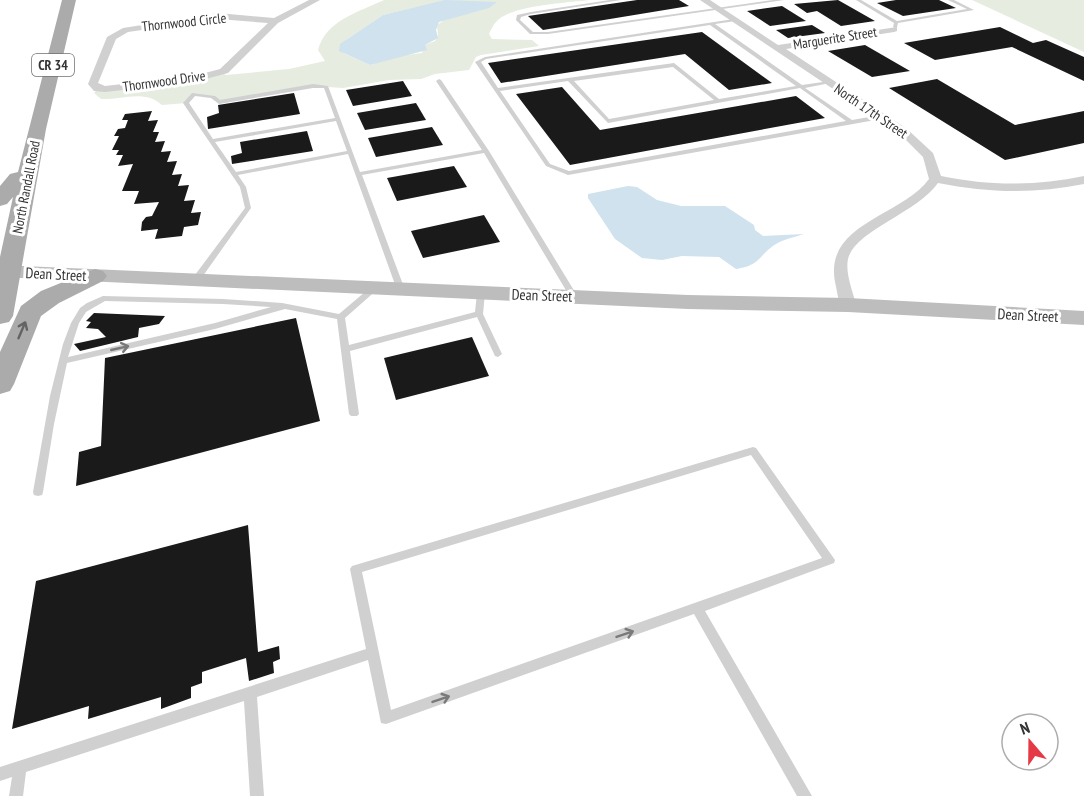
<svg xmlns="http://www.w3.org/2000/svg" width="1084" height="796" font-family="'PT Sans Narrow',sans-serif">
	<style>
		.green { fill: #e6ecdf; fill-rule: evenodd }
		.water { fill: #cfe2ee }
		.building { fill: #1a1a1a }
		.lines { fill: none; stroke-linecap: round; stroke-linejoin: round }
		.lane { fill: #d0d0d0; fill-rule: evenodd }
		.street { fill: #d0d0d0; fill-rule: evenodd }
		.secondary { fill: #bdbdbd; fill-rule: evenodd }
		.primary { fill: #ababab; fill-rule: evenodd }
		.oneway { stroke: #636363 }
		.oneway2 { stroke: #7a7a7a }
		.labels { text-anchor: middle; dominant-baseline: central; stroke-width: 6; stroke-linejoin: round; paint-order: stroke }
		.far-street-label { font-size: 14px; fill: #333; stroke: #fff }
		.shield { fill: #fff; stroke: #707070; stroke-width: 1.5 }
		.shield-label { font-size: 14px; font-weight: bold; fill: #333 }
		.street-label { font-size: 15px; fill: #333; stroke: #fff }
	</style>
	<rect width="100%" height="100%" fill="#fff"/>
	<g class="green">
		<path d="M384 0H589C567 3 510 5 496 22 493 25 491 30 489 34L492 39 532 40 539 46 481 55 476 57 469 70 435 74 421 79 389 80 343 88 313 86 219 102 213 97 194 94 186 103 162 105C145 89 121 100 101 99L94 93 98 89 220 72 226 75 289 69 325 61 318 50C326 20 359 12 384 0ZM417 7 443 21 437 25 438 35 435 41 425 45 422 53 399 56 370 65 343 53 346 40 383 15Z"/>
		<path d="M972 0H1084V52Z"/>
	</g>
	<g class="water">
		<path d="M445 0 497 2 489 8 439 22 436 30 438 38 425 45 427 50 370 65 339 51 340 44 383 15Z"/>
		<path d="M628 186 637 187 657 200 681 206H725L754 225 755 230 763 236 804 234C795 237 784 239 776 244 758 255 762 265 736 269L719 257 682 256 662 260 642 258 615 239 588 198V194Z"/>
	</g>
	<g class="building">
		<path d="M637 0H679L689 6 543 30 528 16Z"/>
		<path d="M838 0 875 21 841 26 817 11 807 13 794 4Z"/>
		<path d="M896 0H939L956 8 903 16 877 3Z"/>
		<path d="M782 6 806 21 770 26 747 11Z"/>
		<path d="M812 25 825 33 788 38 776 30Z"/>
		<path d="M1000 27 1033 43 1046 40 1084 57V81L1012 47 935 60 904 43Z"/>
		<path d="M702 32 772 83 729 90 685 54 501 83 488 63Z"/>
		<path d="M865 45 910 71 872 77 828 51Z"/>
		<path d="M937 79 1015 125 1084 111V143L1005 160 889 88Z"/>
		<path d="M403 81 412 96 353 106 346 90Z"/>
		<path d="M562 87 600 130 796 96 825 118 570 165 516 94Z"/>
		<path d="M294 93 300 114 208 129 207 117 219 113 218 105Z"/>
		<path d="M416 103 426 120 365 130 357 113Z"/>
		<path d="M152 111 148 121 158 120 153 132H159L155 142 165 141 161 152 171 151 167 162 177 161 172 175 182 174 178 186 189 185 184 201 195 200 191 213 201 212 198 225 184 227 182 236 155 239 158 229 141 231 142 222 146 217 152 216 159 202 134 204 139 191H122L133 164 118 166 123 155H116L119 150H112L119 136H114L118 129 125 128 128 120H122L125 114Z"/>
		<path d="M432 127 443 145 376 157 368 138Z"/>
		<path d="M307 131 313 151 232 164 231 156 242 153 240 142Z"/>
		<path d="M454 166 467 187 397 201 387 178Z"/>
		<path d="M484 215 500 242 423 258 411 231Z"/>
		<path d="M94 313 165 316 159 324 139 328 138 337 80 351 74 344 106 337 98 329 86 328 91 322 86 321Z"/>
		<path d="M296 318 320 421 76 486 79 452 101 446 105 358Z"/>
		<path d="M472 337 489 376 396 400 384 358Z"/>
		<path d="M248 525 258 652 279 646 280 659 273 662 274 673 249 681 246 658 202 672V683L191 687V698L161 709V697L88 719 89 706 12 729 36 581Z"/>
	</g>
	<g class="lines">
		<g class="lane">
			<path d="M610 0H621L531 14 521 17 520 20 533 32H548L773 0H784L548 34H530L516 20 517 15 531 12Z"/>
			<path d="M856 0H861L897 21 967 9 948 0H954L974 10 898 23 897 27 895 28 893 27 894 23Z"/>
			<path d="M734 19 736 21 715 24 802 85 830 81V83L805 88 852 120 881 115 884 117 881 119 568 175 546 166 475 62 485 57ZM710 25 796 86 719 99 674 63 498 88 481 62 486 59ZM673 67 714 100 609 119 574 81ZM568 81 608 123 800 88 846 121 569 171 550 164 500 91Z"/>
			<path d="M439 79 441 80 489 151 578 297 577 299H571L570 297 484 153 362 175 405 290 404 292H398L397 290 348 154 238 175 246 187 251 208 198 283H192V279L245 208 240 187 183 103 192 93 215 96 220 100 313 84 328 86 360 172 482 150 436 81ZM313 88H324L335 118 213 139 189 103 195 96 211 98 219 104ZM336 121 347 151 236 172 215 142Z"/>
			<path d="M372 286H378L379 288 345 318 349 345 475 312 477 293 481 291 485 293 483 314 502 354 498 357 495 356 477 317 350 351 359 414 357 416H351L349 414 337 319 285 309 215 329 67 363 54 424 43 492 42 495 38 496 34 495 33 492 50 396 63 344 71 323 80 308 87 303 103 296 223 299 282 303 339 314ZM105 301 223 304 271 307 215 323 68 357 79 323 86 312Z"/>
			<path d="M753 447 756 448 835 560 834 563 705 611 812 796H797L694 614 386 724 381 723 380 718 368 660 257 697 264 796H250L244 701 26 772 23 796H9L12 777 0 781V767L366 649 350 569 352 566ZM751 455 822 558 391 710 362 572Z"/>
		</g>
		<g class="street">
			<path d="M309 0H320L278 23 228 73 194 82 105 92 94 91 88 84 107 37 123 28 218 13 274 18ZM218 19 268 23 220 69 194 76 105 86 98 83 116 39 128 32Z"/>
			<path d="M700 0H710L778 45 897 27V31L894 32 786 49 907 129 933 153 941 176C990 186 1035 186 1084 176V184C1034 194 988 193 938 183 917 213 854 231 848 259 845 274 853 291 856 305L848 310 842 309C838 301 837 290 835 282 824 223 901 217 929 179L923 157 899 133Z"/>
		</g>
		<path class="secondary" d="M0 265 688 295 848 298 1084 311V325L848 312 688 309 0 277Z"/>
		<g class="primary">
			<path d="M62 0H76L46 129 13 316 9 322 0 324V257L13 197 7 204 0 206V186L10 174 18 172Z"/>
			<path d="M95 269 103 271 107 276 103 281 59 303 41 316 14 384 10 391 0 394V352L21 306 41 291Z"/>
		</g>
	</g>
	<defs><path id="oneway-shaft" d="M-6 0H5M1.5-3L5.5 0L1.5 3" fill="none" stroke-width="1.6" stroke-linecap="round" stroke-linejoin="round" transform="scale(1.5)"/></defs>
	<use class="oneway" href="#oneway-shaft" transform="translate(22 330) rotate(-67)"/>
	<g class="oneway2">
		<use href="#oneway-shaft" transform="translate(120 348) rotate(-13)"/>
		<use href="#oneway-shaft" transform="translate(625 634) rotate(-19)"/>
		<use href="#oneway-shaft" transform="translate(441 699) rotate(-19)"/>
	</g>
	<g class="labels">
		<g class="far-street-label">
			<text transform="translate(184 22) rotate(-6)">Thornwood Circle</text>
			<text transform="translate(835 38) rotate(-9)">Marguerite Street</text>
			<text transform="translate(164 81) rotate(-8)">Thornwood Drive</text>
			<text transform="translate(871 111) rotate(34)">North 17th Street</text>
			<text transform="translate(26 187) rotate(-79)">North Randall Road</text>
		</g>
		<rect class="shield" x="32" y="54" width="42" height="22" rx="4.5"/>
		<g class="shield-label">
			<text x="53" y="65">CR 34</text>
		</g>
		<g class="street-label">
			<text transform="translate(56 274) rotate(3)">Dean Street</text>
			<text transform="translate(542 295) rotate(2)">Dean Street</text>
			<text transform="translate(1028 315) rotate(3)">Dean Street</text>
		</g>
	</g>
	<g transform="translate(1030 742) rotate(340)"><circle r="28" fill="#ffffff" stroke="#adadad" stroke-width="1.5"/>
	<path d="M0-4.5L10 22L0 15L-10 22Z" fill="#e63946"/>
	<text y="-9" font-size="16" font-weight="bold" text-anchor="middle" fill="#333333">N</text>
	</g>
</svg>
